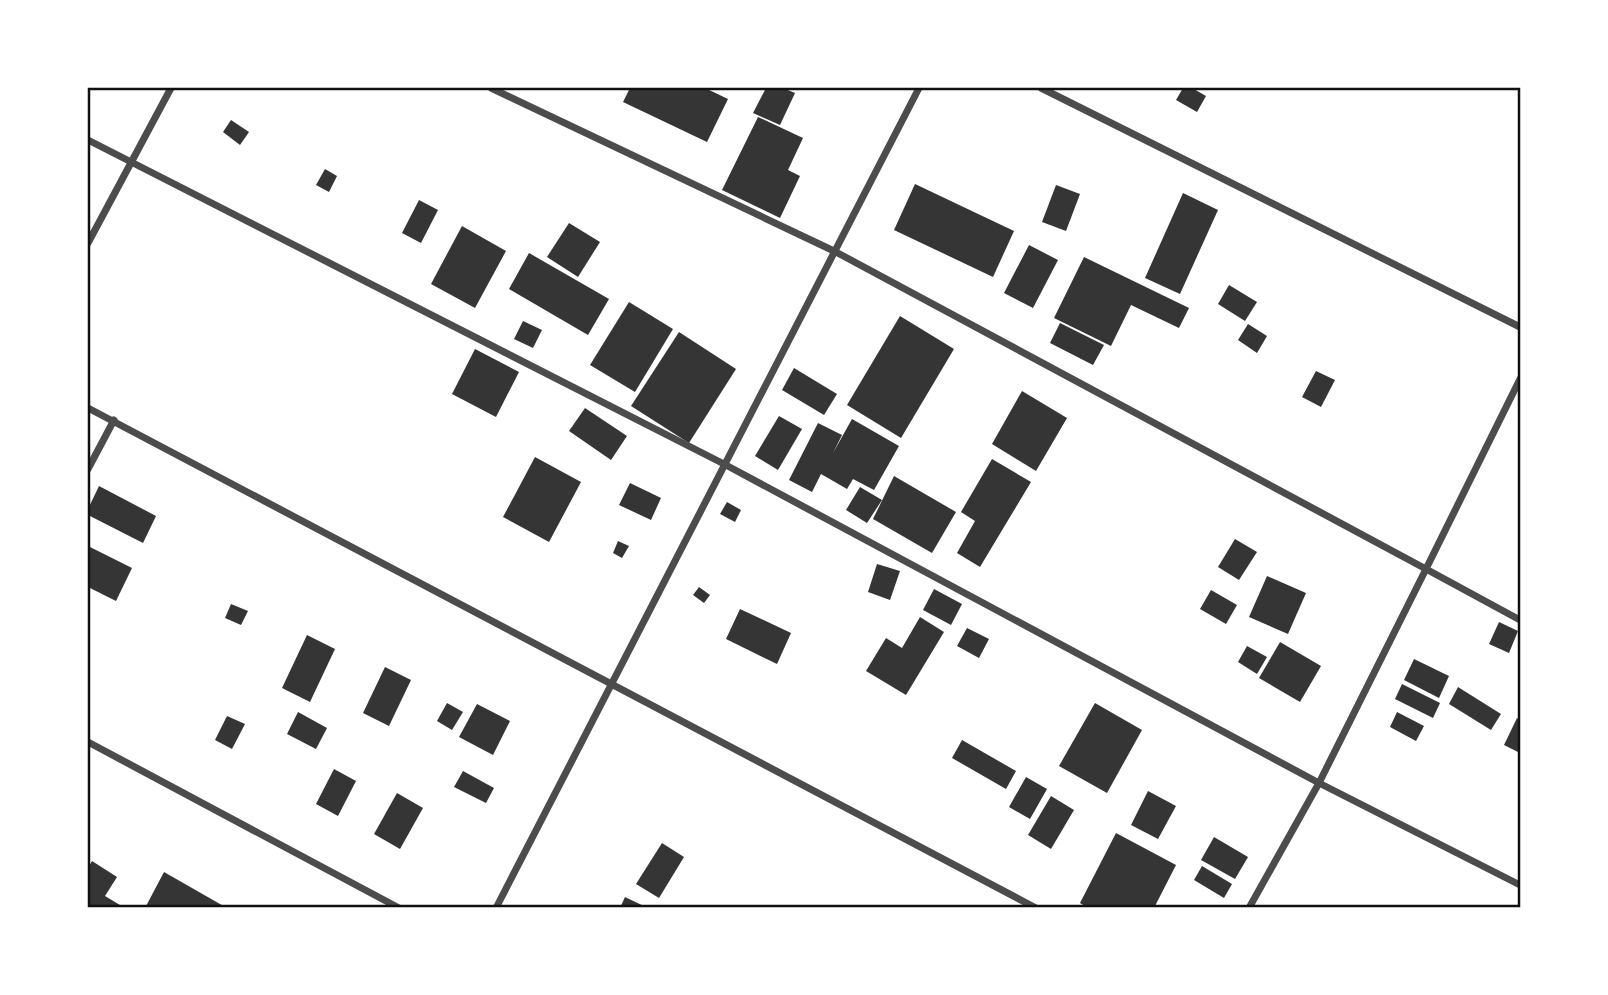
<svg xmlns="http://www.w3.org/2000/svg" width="1608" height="995" font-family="'PT Sans Narrow',sans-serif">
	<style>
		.building { fill: #353535 }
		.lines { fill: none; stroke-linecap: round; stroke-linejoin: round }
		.minor { stroke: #4c4c4c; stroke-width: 7 }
		.neatline { fill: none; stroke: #111; stroke-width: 2.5 }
	</style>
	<rect width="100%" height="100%" fill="#fff"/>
	<g class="building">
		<path d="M630 88H705L728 99 707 142 623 102Z"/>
		<path d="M766 88H783L795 93 780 125 753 113Z"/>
		<path d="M1183 88H1192L1206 96 1197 112 1176 100Z"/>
		<path d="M758 117 803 138 788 170 800 176 780 218 722 190Z"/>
		<path d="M231 120 249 132 240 145 223 132Z"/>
		<path d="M325 169 337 176 329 192 316 185Z"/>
		<path d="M915 184 1014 231 993 277 894 230Z"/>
		<path d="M1056 185 1080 194 1066 231 1042 222Z"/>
		<path d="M1183 193 1218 210 1180 294 1145 278Z"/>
		<path d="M419 200 438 210 421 243 402 233Z"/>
		<path d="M569 223 600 242 578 277 547 257Z"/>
		<path d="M462 226 506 251 475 308 431 284Z"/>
		<path d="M1029 245 1058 260 1033 308 1004 293Z"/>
		<path d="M529 253 609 299 588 335 509 289Z"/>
		<path d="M1084 257 1189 308 1179 328 1131 305 1111 346 1054 318Z"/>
		<path d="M1229 285 1257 302 1245 321 1218 304Z"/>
		<path d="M629 302 673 329 635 392 590 365Z"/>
		<path d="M900 316 954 349 901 438 847 405Z"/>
		<path d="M523 321 542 330 533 348 514 339Z"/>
		<path d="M1060 323 1104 345 1093 365 1050 343Z"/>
		<path d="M1248 324 1267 336 1257 353 1238 340Z"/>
		<path d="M679 332 736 369 689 443 631 406Z"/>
		<path d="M475 349 519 372 496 417 452 394Z"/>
		<path d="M794 368 837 394 824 415 782 390Z"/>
		<path d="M1316 371 1335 380 1321 407 1302 397Z"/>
		<path d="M1022 391 1067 418 1036 471 992 444Z"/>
		<path d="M585 408 627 436 611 460 569 431Z"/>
		<path d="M779 416 802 429 778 470 755 456Z"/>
		<path d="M852 419 899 446 874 490 853 479 847 489 821 474 812 492 789 480 818 423 842 435 833 453Z"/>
		<path d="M535 457 581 482 549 542 503 517Z"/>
		<path d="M992 459 1031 482 980 567 957 553 975 521 961 512Z"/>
		<path d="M894 476 956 512 932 553 873 519Z"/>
		<path d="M630 483 661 498 651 520 619 505Z"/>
		<path d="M99 486 156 516 143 543 88 515V509Z"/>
		<path d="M860 487 882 500 867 523 846 510Z"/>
		<path d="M727 502 741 510 735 522 720 514Z"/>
		<path d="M1235 539 1257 552 1239 580 1218 567Z"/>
		<path d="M618 541 629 546 622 558 613 553Z"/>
		<path d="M88 546 132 568 116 601 88 587Z"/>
		<path d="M877 564 900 571 890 600 868 592Z"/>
		<path d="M1267 576 1306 593 1288 634 1249 617Z"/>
		<path d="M699 587 710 595 704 603 693 595Z"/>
		<path d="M934 589 962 604 951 625 923 610Z"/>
		<path d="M1211 590 1237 605 1226 624 1200 609Z"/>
		<path d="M231 604 248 611 241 625 225 618Z"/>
		<path d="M740 609 791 633 777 664 726 639Z"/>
		<path d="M920 617 944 632 906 695 866 671 886 638 902 648Z"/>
		<path d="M1499 622 1518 631 1509 653 1489 644Z"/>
		<path d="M967 628 989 639 979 658 957 646Z"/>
		<path d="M307 635 335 649 310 702 282 688Z"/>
		<path d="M1280 642 1321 666 1300 702 1259 678Z"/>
		<path d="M1247 646 1267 657 1257 674 1238 662Z"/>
		<path d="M1414 659 1449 676 1439 698 1404 680Z"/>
		<path d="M385 667 411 680 389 726 363 713Z"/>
		<path d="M1402 684 1440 703 1433 718 1395 699Z"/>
		<path d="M1458 687 1501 714 1491 730 1449 704Z"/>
		<path d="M447 703 463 712 452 730 437 721Z"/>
		<path d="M1095 703 1142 730 1107 793 1059 766Z"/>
		<path d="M477 704 510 721 493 755 459 737Z"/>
		<path d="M298 712 327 728 316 749 287 734Z"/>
		<path d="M1397 712 1424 726 1416 741 1390 727Z"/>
		<path d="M227 716 245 724 232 749 215 740Z"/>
		<path d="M1517 718 1520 720V753L1504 745Z"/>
		<path d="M962 740 1016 771 1006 789 952 758Z"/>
		<path d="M334 769 356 781 338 816 316 804Z"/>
		<path d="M463 771 494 788 486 803 454 787Z"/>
		<path d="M1026 777 1047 789 1030 819 1009 807Z"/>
		<path d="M1148 791 1176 806 1158 839 1131 825Z"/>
		<path d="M397 793 423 808 400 849 374 834Z"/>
		<path d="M1051 796 1074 810 1051 849 1028 835Z"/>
		<path d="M1116 833 1176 865 1154 908H1088L1080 903Z"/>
		<path d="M1214 837 1248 857 1235 879 1201 860Z"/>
		<path d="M662 843 684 857 659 898 636 884Z"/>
		<path d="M92 861 117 877 105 896 125 908H88V868Z"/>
		<path d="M1202 866 1232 884 1224 898 1194 880Z"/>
		<path d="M164 872 227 908H145Z"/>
		<path d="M625 897 648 908H620Z"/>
	</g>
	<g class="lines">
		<g class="minor">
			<path d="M491 88 834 251 1426 569 1319 783 1249 908"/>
			<path d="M1041 88 1520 327"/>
			<path d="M88 140 724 464 1319 783 1520 885"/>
			<path d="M88 243 171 88"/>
			<path d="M1520 379 1426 569 1520 620"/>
			<path d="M88 408 1036 908"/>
			<path d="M88 469 114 420"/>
			<path d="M88 742 399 908"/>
			<path d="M496 908 919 88"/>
		</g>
	</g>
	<rect width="1608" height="995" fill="none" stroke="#ffffff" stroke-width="178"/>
	<rect x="89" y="89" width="1430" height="817" class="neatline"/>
</svg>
